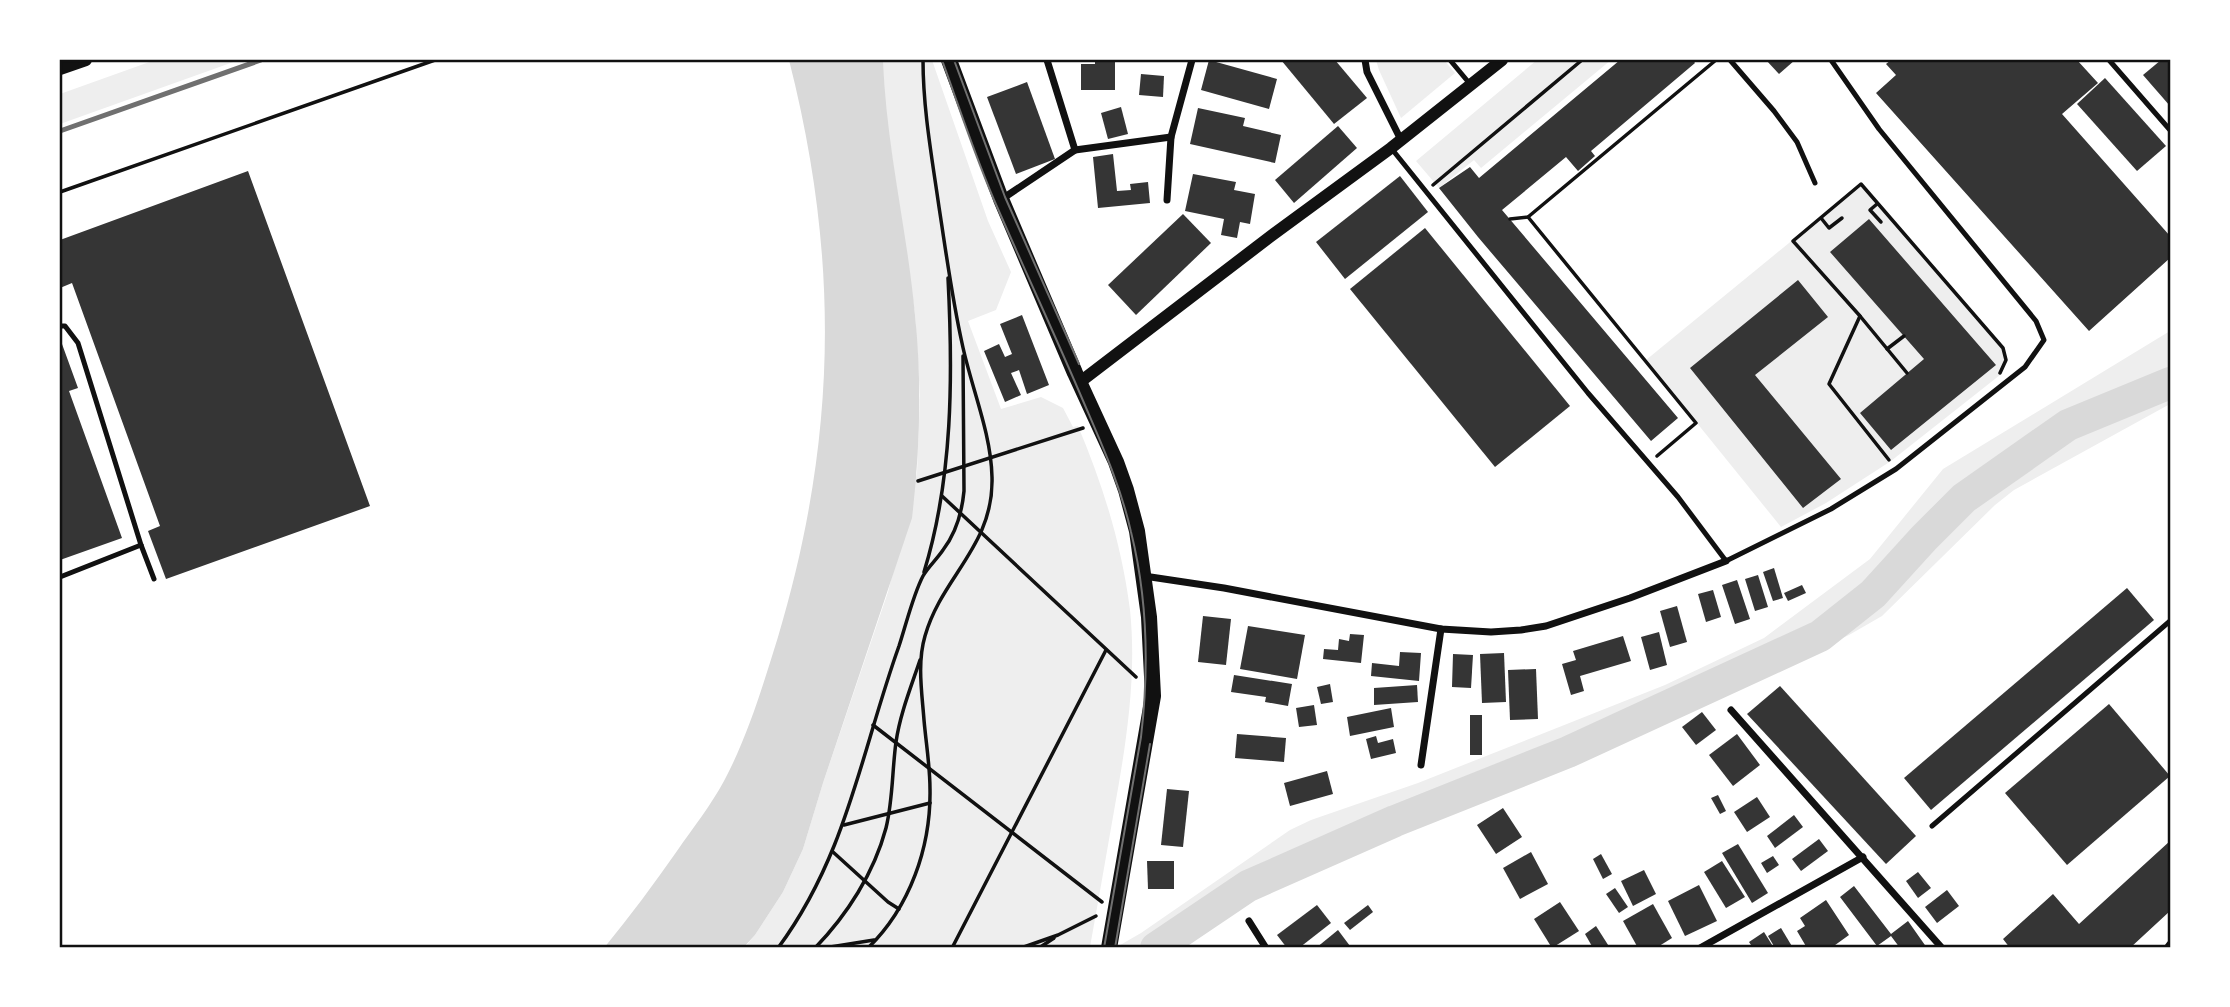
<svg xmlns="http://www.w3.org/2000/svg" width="2230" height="1007" font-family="Figtree,sans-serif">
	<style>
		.green { fill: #eee }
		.water { fill: #d9d9d9 }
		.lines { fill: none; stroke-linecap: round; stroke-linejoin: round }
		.river { stroke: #d9d9d9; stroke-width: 32 }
		.building { fill: #353535 }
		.path { stroke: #111; stroke-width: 3.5 }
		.service { stroke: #111; stroke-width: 5 }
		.minor { stroke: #111; stroke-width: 7 }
		.tertiary { stroke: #111; stroke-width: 12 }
		.primary { stroke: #111; stroke-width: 16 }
		.tram { stroke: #707070; stroke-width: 2 }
		.rail { stroke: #707070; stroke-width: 5 }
		.neatline { fill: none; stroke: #111; stroke-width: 2.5 }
	</style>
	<rect width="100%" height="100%" fill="#fff"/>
	<g class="green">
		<path d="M155 60H239L60 124V94Z"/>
		<path d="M883 60H932L988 221 1011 272 996 310 968 321 1001 409 1041 397 1063 408 1073 427 1078 426C1103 485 1122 546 1130 610 1137 677 1126 745 1114 811 1106 857 1098 902 1090 947L744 948 755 935 783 892 803 849 823 783 888 592 917 473 920 396 915 314 884 101Z"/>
		<path d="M1376 60H1444L1455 73 1401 118 1379 70Z"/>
		<path d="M1537 60H1611L1481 168 1474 160 1439 188 1416 161Z"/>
		<path d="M1861 184 2003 348 2006 360 2000 375 1891 461 1826 503 1781 527 1646 360Z"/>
		<path d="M2170 331V404L2014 490 1995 505 1882 616 1849 635 1713 698 1497 791 1265 885 1180 947 1115 948 1141 933 1290 830 1311 820 1418 783 1665 685 1764 638 1870 559 1943 469Z"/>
	</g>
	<path class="water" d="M789 60H883C886 145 907 229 915 315 922 382 920 450 912 518L823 783 803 849 783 892 755 935 744 947 604 948C630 916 654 884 677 851 693 828 711 805 724 781 748 736 763 685 778 637 837 439 840 260 789 60Z"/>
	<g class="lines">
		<path class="river" d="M1156 948 1248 886 1395 821 1568 752 1820 636 1873 594 1924 538 1964 498 2068 425 2170 383"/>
	</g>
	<g class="building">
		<path d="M1095 60H1115V90H1081V64H1095Z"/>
		<path d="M1209 60 1277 79 1269 109 1201 90Z"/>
		<path d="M1281 60H1335L1367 98 1334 124Z"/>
		<path d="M1620 60H1693L1695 63 1591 151 1595 156 1578 171 1566 157 1502 210 1678 418 1651 441 1478 237 1439 188 1470 167 1479 178Z"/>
		<path d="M1766 60H1795L1779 74Z"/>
		<path d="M1891 60H2077L2098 83 2062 114 2170 236V258L2089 331 1876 93 1896 75 1886 64Z"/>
		<path d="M2161 60H2170V106L2143 75Z"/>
		<path d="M1141 74 1164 76 1163 97 1139 95Z"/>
		<path d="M2105 78 2166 146 2137 171 2077 104Z"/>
		<path d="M1027 82 1055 159 1016 174 987 97Z"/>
		<path d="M1121 107 1128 134 1108 139 1101 113Z"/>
		<path d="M1198 108 1245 118 1243 126 1281 135 1275 163 1190 144Z"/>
		<path d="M1338 126 1357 148 1294 203 1275 180Z"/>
		<path d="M1113 154 1117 191 1131 190 1130 184 1148 182 1150 203 1098 208 1093 157Z"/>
		<path d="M248 171 370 506 166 579 148 531 160 526 72 283 60 288V240Z"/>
		<path d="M1193 174 1236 182 1234 190 1255 194 1250 224 1240 222 1237 238 1221 235 1224 219 1185 211Z"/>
		<path d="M1400 176 1428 212 1345 279 1316 242Z"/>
		<path d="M1183 214 1211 243 1136 315 1108 285Z"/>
		<path d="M1869 219 1996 365 1891 450 1860 413 1924 359 1830 252Z"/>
		<path d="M1425 228 1570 406 1495 467 1350 289Z"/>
		<path d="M1798 280 1828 317 1755 375 1841 479 1803 508 1690 368Z"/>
		<path d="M1022 315 1049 385 1027 394 1019 370 1011 373 1021 395 1005 402 984 351 999 344 1005 357 1012 354 1000 324Z"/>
		<path d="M62 344 78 388 69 391 122 538 60 560V345Z"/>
		<path d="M1774 568 1783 598 1773 601 1763 572Z"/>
		<path d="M1758 575 1768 607 1755 611 1745 579Z"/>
		<path d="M1737 580 1750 619 1735 624 1722 585Z"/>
		<path d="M1802 585 1806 593 1788 601 1784 593Z"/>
		<path d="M2127 588 2154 620 1931 810 1904 778Z"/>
		<path d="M1713 590 1721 617 1706 622 1698 594Z"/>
		<path d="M1677 606 1687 642 1670 647 1660 611Z"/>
		<path d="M1203 616 1231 619 1226 665 1198 662Z"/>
		<path d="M1248 626 1305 635 1297 679 1240 669Z"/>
		<path d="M1659 632 1667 665 1650 670 1641 637Z"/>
		<path d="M1350 634 1364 635 1361 663 1323 659 1324 649 1338 650 1339 639 1349 641Z"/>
		<path d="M1623 636 1631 661 1580 676 1584 691 1571 695 1562 664 1576 660 1573 651Z"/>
		<path d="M1400 652 1421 653 1419 681 1371 676 1372 663 1399 666Z"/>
		<path d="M1504 653 1506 702 1482 703 1480 654Z"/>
		<path d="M1453 654 1473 655 1471 688 1452 687Z"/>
		<path d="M1536 669 1538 719 1510 720 1508 670Z"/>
		<path d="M1234 675 1292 684 1288 706 1265 702 1266 697 1231 692Z"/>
		<path d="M1330 684 1333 702 1321 704 1317 687Z"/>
		<path d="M1417 685 1418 702 1374 705V688Z"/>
		<path d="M1780 686 1916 836 1886 864 1747 714Z"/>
		<path d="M2109 704 2170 776 2067 865 2005 793Z"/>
		<path d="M1314 705 1317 725 1299 727 1296 708Z"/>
		<path d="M1391 708 1394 727 1350 736 1347 717Z"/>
		<path d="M1702 712 1716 730 1696 745 1682 727Z"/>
		<rect x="1470" y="715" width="12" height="40"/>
		<path d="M1237 734 1286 738 1284 762 1235 758Z"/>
		<path d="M1737 734 1760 765 1733 786 1709 755Z"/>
		<path d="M1376 736 1378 743 1393 739 1396 753 1371 759 1366 739Z"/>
		<path d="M1327 771 1333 794 1290 806 1284 783Z"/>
		<path d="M1167 789 1189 791 1183 847 1161 845Z"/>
		<path d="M1718 795 1726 811 1720 814 1711 798Z"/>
		<path d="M1757 797 1770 817 1747 832 1734 812Z"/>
		<path d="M1503 808 1522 837 1496 854 1477 825Z"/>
		<path d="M1794 815 1803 827 1775 848 1767 836Z"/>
		<path d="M1819 839 1828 851 1801 871 1792 859Z"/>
		<path d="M2170 841V911L2130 948H2010L2003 939 2053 894 2079 924Z"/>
		<path d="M1738 844 1768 893 1752 903 1722 853Z"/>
		<path d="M1531 852 1548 884 1520 899 1503 868Z"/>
		<path d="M1601 854 1612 874 1603 879 1593 859Z"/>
		<path d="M1773 856 1779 865 1767 873 1761 863Z"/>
		<path d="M1147 861H1174V889H1148Z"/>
		<path d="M1722 861 1745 897 1726 908 1704 872Z"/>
		<path d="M1644 870 1656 894 1633 906 1621 881Z"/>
		<path d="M1918 872 1931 888 1918 898 1906 881Z"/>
		<path d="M1699 885 1717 921 1685 936 1668 901Z"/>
		<path d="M1854 886 1891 934 1908 921 1927 948H1900L1891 936 1877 946 1840 897Z"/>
		<path d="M1615 888 1628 907 1619 913 1606 894Z"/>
		<path d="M1947 890 1959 906 1937 923 1925 907Z"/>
		<path d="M1826 900 1849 935 1831 948H1807L1797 931 1805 926 1800 918Z"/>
		<path d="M1560 902 1579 931 1552 948 1534 919Z"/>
		<path d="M1653 904 1672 938 1656 948H1638L1623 921Z"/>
		<path d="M1317 905 1331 923 1299 948H1287L1277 935Z"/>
		<path d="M1368 905 1373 912 1350 930 1344 923Z"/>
		<path d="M1596 926 1610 948H1593L1585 934Z"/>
		<path d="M1781 928 1793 948H1775L1768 936Z"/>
		<path d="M1338 930 1350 946 1348 948H1316Z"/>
		<path d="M1764 932 1774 948H1753L1749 942Z"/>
	</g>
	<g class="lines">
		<g class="path">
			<path d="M1433 185 1582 60"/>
			<path d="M60 192 435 60"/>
			<path d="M1877 204 1870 210 1881 222"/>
			<path d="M1528 217 1696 423 1657 456"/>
			<path d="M1821 218 1829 228 1842 218"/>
			<path d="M1510 219 1528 217 1716 60"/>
			<path d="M1860 316 1829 384 1889 460"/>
			<path d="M1887 349 1904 336"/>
			<path d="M1907 373 1860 316 1793 241 1861 184 2003 348 2006 360 2000 373"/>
			<path d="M918 481 1083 428"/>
			<path d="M942 496 1136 677"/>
			<path d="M924 572C953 478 953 375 948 278"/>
			<path d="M873 725 1102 902"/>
			<path d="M844 825 930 803"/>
			<path d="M833 852 888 902 899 909"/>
			<path d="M778 948C847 855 861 752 899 646 906 625 913 595 923 576 928 567 937 559 943 550 956 533 962 512 964 491L963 356"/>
			<path d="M815 948C847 915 874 873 886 828 893 800 892 771 896 742 900 714 911 687 920 660"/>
			<path d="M824 948 874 940"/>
			<path d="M868 948C910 907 931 847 930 789 930 766 926 743 924 720 922 693 917 663 925 636 942 576 994 546 992 477 991 432 971 387 962 343 952 298 946 252 939 207 932 158 923 109 923 60"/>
			<path d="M952 948 1106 650"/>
			<path d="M1021 948 1058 935 1096 916"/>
			<path d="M1039 948 1054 938"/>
		</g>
		<g class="service">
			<path d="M1450 60 1470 84"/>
			<path d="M1730 60 1774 111 1797 142 1815 183"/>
			<path d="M2109 60 2170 130"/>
			<path d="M1391 148 1588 393 1678 497 1726 561 1831 509 1896 469 2025 367 2044 340 2036 321 1879 129 1831 60"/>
			<path d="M60 326H65L78 343 141 545 154 579"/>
			<path d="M60 577 141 545"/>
			<path d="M1932 826 2170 621"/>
		</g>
		<g class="minor">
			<path d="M1365 60 1367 72 1401 140"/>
			<path d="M1075 150 1171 137"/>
			<path d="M1002 199 1075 150 1047 60"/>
			<path d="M1167 200 1171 137 1192 60"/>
			<path d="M1144 576 1224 588 1441 629 1491 632 1521 630 1546 626 1630 598 1726 561"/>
			<path d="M1731 710 1942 948"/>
			<path d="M1421 765 1441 629"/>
			<path d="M1249 921 1266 948"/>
			<path d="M1700 948 1863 857"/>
			<path d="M2167 948 2170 944"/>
		</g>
		<g class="tertiary">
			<path d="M60 69 86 60"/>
			<path d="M1080 382 1271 236 1391 148 1502 60"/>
		</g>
		<path class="primary" d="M949 60 1001 199 1075 373 1116 462 1126 490 1137 531 1149 617 1153 696 1109 948"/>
		<g class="tram">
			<path d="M942 60C960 109 976 160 998 209 1026 273 1056 337 1084 403 1102 445 1121 487 1131 532 1148 600 1149 668 1141 737L1104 948"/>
			<path d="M954 60 1005 197 1079 364"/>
			<path d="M1115 948 1150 744"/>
		</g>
		<path class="rail" d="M60 131 261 60"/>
	</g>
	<rect width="2230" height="1007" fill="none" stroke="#ffffff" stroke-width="122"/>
	<rect x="61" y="61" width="2108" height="885" class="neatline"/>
</svg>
